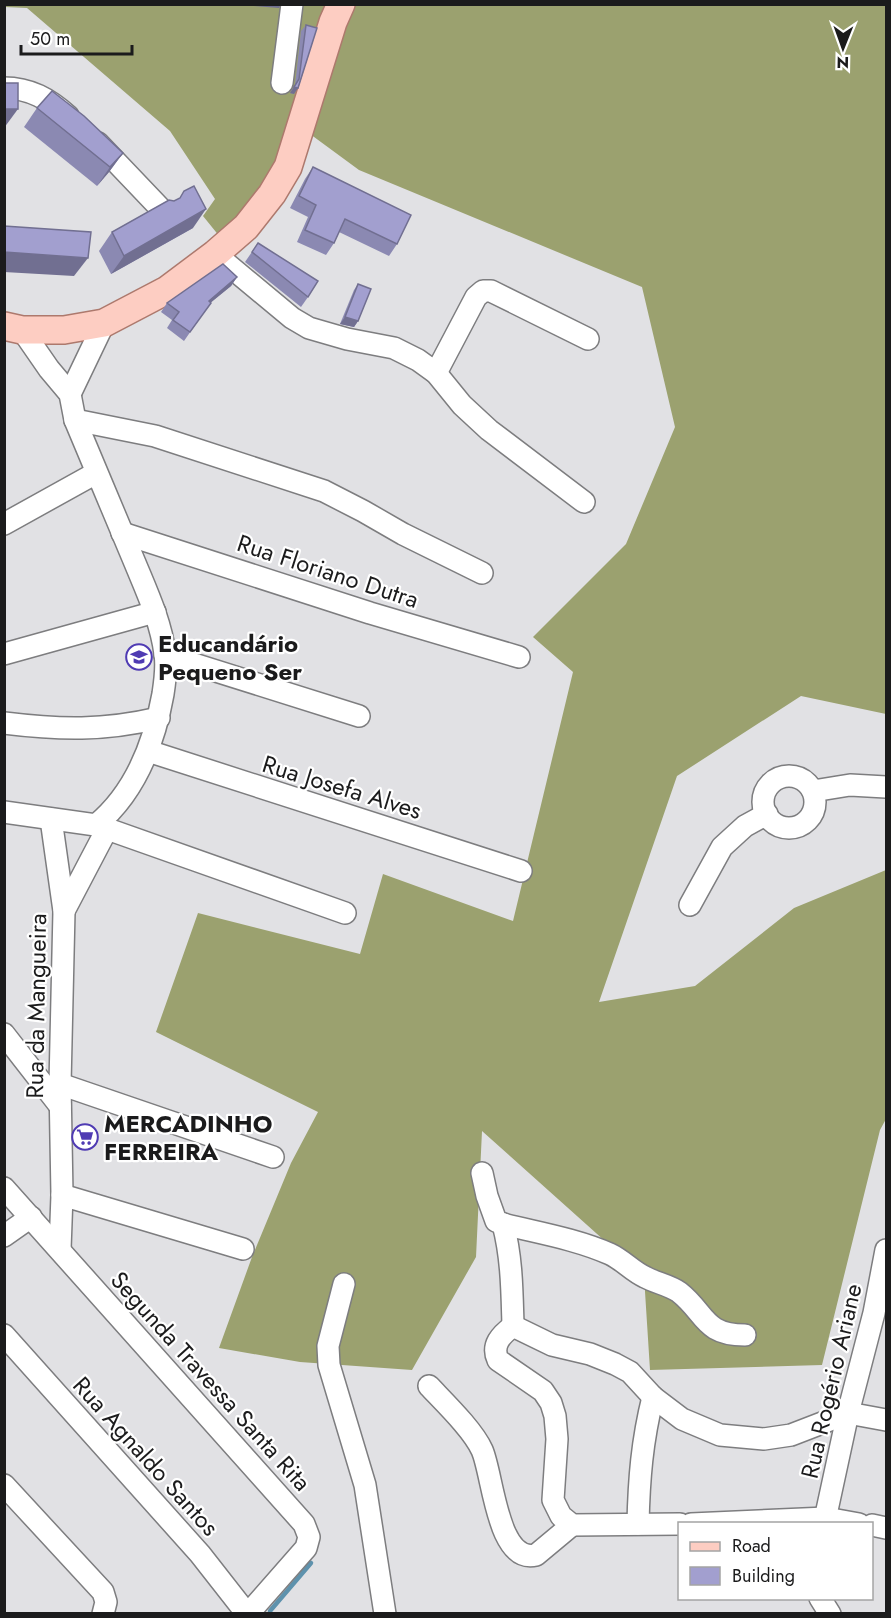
<svg xmlns="http://www.w3.org/2000/svg" width="891" height="1618" font-family="Jost,sans-serif">
	<style>
		.forest { fill: #9ba16f }
		.lines { fill: none; stroke-linecap: round; stroke-linejoin: round }
		.stream { stroke: #5e92ad; stroke-width: 4.5 }
		.minor-casing { stroke: #7d7d7f; stroke-width: 24 }
		.major-casing { stroke: #ad796d; stroke-width: 30 }
		.minor { stroke: #fff; stroke-width: 21 }
		.major { stroke: #fdcdc2; stroke-width: 27 }
		.wall { fill: #8b89b2 }
		.shaded-wall { fill: #716f91 }
		.building { fill: #a29fcf; stroke: #716f91; stroke-width: 1.5 }
		.labels { text-anchor: middle; dominant-baseline: central; stroke-width: 4.5; stroke-linejoin: round; paint-order: stroke }
		.street-label { font-size: 24px; fill: #1b1b1c; stroke: #fff }
		.poi-label { font-size: 24px; font-weight: bold; fill: #1b1b1c; stroke: #fff; text-anchor: start }
	</style>
	<rect width="100%" height="100%" fill="#e1e1e4"/>
	<path class="forest" d="M5 4 886 5V714L801 696 677 776 599 1002 695 986 794 908 886 870V1119L880 1130 822 1365 650 1370 644 1276 482 1131 476 1257 412 1370 300 1362 219 1348 252 1257 291 1163 318 1112 156 1032 198 913 360 954 383 874 513 921 573 672 533 637 626 544 675 427 642 287 359 170 310 134 220 237 203 216 215 199 170 131 27 8 5 7Z"/>
	<g class="lines">
		<path class="stream" d="M270 1611 311 1563"/>
		<g class="minor-casing">
			<g id="minor">
				<path d="M282 83 292 4"/>
				<path d="M4 88C30 88 49 99 68 116"/>
				<path d="M98 143 159 207"/>
				<path d="M215 254 292 318 309 328 347 339 394 348 418 360 436 373 462 405 489 430 584 502"/>
				<path d="M436 373 476 297 483 291H491L588 339"/>
				<path d="M70 394 104 323"/>
				<path d="M75 420 155 436 324 491 363 511 403 534 482 573"/>
				<path d="M4 524 96 473"/>
				<path d="M122 533 370 613 519 657"/>
				<path d="M4 654 155 612"/>
				<path d="M165 655 359 716"/>
				<path d="M4 723C61 730 103 731 159 718"/>
				<path d="M148 751 521 871"/>
				<circle cx="789" cy="802" r="26"/>
				<path d="M813 791 850 785 886 787"/>
				<path d="M4 812 96 825C136 792 154 744 163 694 165 681 167 666 165 654 161 622 147 592 135 563 115 515 95 468 75 420L70 394 49 369 22 330"/>
				<path d="M51 819 64 911 60 1084 62 1195"/>
				<path d="M96 825 345 913"/>
				<path d="M690 905 722 847 745 826 767 814"/>
				<path d="M64 911 107 829"/>
				<path d="M4 1034 60 1106"/>
				<path d="M60 1084 273 1157"/>
				<path d="M482 1173 487 1196 496 1221 503 1224C512 1258 512 1292 513 1326"/>
				<path d="M4 1188 304 1524 309 1537 306 1548 248 1614"/>
				<path d="M503 1224C539 1233 576 1239 610 1254 623 1260 632 1271 645 1277 656 1283 669 1285 679 1292 706 1313 703 1335 745 1335"/>
				<path d="M4 1236 31 1217"/>
				<path d="M60 1249 62 1195 243 1249"/>
				<path d="M344 1284 328 1346 329 1365 365 1485 385 1614"/>
				<path d="M513 1326 552 1345 590 1354 615 1364 630 1372 653 1397 682 1419 720 1435 764 1439 791 1435 848 1413 886 1420"/>
				<path d="M513 1326C501 1335 491 1345 498 1360L543 1391 551 1403 555 1416 557 1439 553 1500 561 1516 572 1525 680 1524"/>
				<path d="M4 1335 200 1554 247 1614"/>
				<path d="M429 1386C445 1403 473 1430 482 1450 493 1474 497 1564 536 1555L572 1525"/>
				<path d="M4 1485 103 1592 106 1602 103 1614"/>
				<path d="M638 1524C639 1479 642 1441 653 1397"/>
				<path d="M691 1524 826 1518 859 1524"/>
				<path d="M824 1524 848 1413 874 1313 886 1250"/>
				<path d="M872 1525 886 1528"/>
				<path d="M820 1598 830 1614"/>
			</g>
		</g>
		<g class="major-casing">
			<path id="major" d="M4 326 22 330H64L104 323 167 290 215 254 246 227 272 194 288 167 333 22 341 4"/>
		</g>
		<use href="#minor" class="minor"/>
		<use href="#major" class="major"/>
	</g>
	<g class="wall">
		<path d="M306 25 317 28 294 94 290 93 295 85 301 31Z"/>
		<path d="M37 108 123 153 109 172 97 186 24 127Z"/>
		<path d="M313 167 397 244 389 256 339 232 334 243 326 255 297 242 308 217 290 208 305 179Z"/>
		<path d="M193 228 111 274 99 251 112 232Z"/>
		<path d="M258 243 308 297 301 307 245 262Z"/>
		<path d="M237 277 231 286 211 302 184 341 167 328 172 320 161 312 167 303Z"/>
		<path d="M358 284V321L354 327 340 324 354 290Z"/>
	</g>
	<g class="shaded-wall">
		<path d="M255 4H281L279 8 254 6Z"/>
		<path d="M294 87 298 88 294 94 290 93Z"/>
		<path d="M4 109H18L4 128Z"/>
		<path d="M123 153 109 172 97 186 110 167Z"/>
		<path d="M206 209 193 228 111 274 124 256Z"/>
		<path d="M4 252 88 258 74 276 4 272Z"/>
		<path d="M237 277 231 286 203 309 209 301Z"/>
		<path d="M345 317 358 321 354 327 340 324Z"/>
	</g>
	<g class="building">
		<path d="M306 25 317 28 298 88 294 87 299 79Z"/>
		<rect x="4" y="83" width="14" height="26"/>
		<path d="M52 91 84 116 123 153 110 167 37 108Z"/>
		<path d="M313 167 411 215 397 244 345 219 334 243 305 230 316 205 299 196Z"/>
		<path d="M194 186 206 209 124 256 112 232 169 200 174 201 180 198 184 191Z"/>
		<path d="M4 226 91 232 88 258 4 252Z"/>
		<path d="M258 243 318 281 308 297 252 252Z"/>
		<path d="M223 264 237 277 209 301 211 303 190 332 173 320 179 312 167 303Z"/>
		<path d="M358 284 371 289 358 321 345 317Z"/>
	</g>
	<defs>
		<g id="school-ring" transform="scale(1.35)"><circle r="9.5" fill="#fff" stroke="#4f3bb3" stroke-width="1.5"/><path d="M0-5L7-2L0 1L-7-2ZM-4 1L0 2.5L4 1V4Q0 6-4 4Z" fill="#4f3bb3"/></g>
		<g id="supermarket-ring" transform="scale(1.35)"><circle r="9.5" fill="#fff" stroke="#4f3bb3" stroke-width="1.5"/><path d="M-6-5.5h2.5l.6 2H6L4.5 2H-2.5L-4.4-4H-6ZM-1.5 3.2a1.3 1.3 0 1 0 .1 0ZM3 3.2a1.3 1.3 0 1 0 .1 0Z" fill="#4f3bb3"/></g>
	</defs>
	<g fill-rule="evenodd">
		<use href="#school-ring" x="139" y="657"/>
		<use href="#supermarket-ring" x="85" y="1137"/>
	</g>
	<g class="labels">
		<g class="street-label">
			<text transform="translate(328 571) rotate(18)">Rua Floriano Dutra</text>
			<text transform="translate(342 787) rotate(17)">Rua Josefa Alves</text>
			<text transform="translate(36 1006) rotate(-89)">Rua da Mangueira</text>
			<text transform="translate(211 1381) rotate(48)">Segunda Travessa Santa Rita</text>
			<text transform="translate(831 1381) rotate(-77)">Rua Rogério Ariane</text>
			<text transform="translate(146 1456) rotate(48)">Rua Agnaldo Santos</text>
		</g>
		<g class="poi-label">
			<text x="158" y="643">Educandário<tspan x="158" dy="28">Pequeno Ser</tspan></text>
			<text x="104" y="1123">MERCADINHO<tspan x="104" dy="28">FERREIRA</tspan></text>
		</g>
	</g>
	<rect width="891" height="1618" fill="none" stroke="#1b1b1c" stroke-width="12"/>
	<rect x="678" y="1522" width="195" height="78" fill="#ffffff" stroke="#a4a4a4" stroke-width="1.5"/>
	<rect x="690" y="1542" width="30" height="9" fill="#fdcdc2" stroke="#a4a4a4" stroke-width="1.5"/>
	<text x="732" y="1552" font-size="18" fill="#1b1b1c">Road</text>
	<rect x="690" y="1567" width="30" height="18" fill="#a29fcf" stroke="#a4a4a4" stroke-width="1.5"/>
	<text x="732" y="1582" font-size="18" fill="#1b1b1c">Building</text>
	<g transform="translate(843 48) rotate(181)" stroke="#ffffff" stroke-width="4.5" paint-order="stroke">
	<path d="M0-4.5L10 22L0 15L-10 22Z" fill="#1b1b1c"/>
	<text y="-9" font-size="16" font-weight="bold" text-anchor="middle" fill="#1b1b1c">N</text>
	</g>
	<path d="M21 45v9h111v-9" fill="none" stroke="#1b1b1c" stroke-width="3"/>
	<text x="30" y="45" font-size="18" fill="#1b1b1c" stroke="#ffffff" stroke-width="4.5" paint-order="stroke">50 m</text>
</svg>
